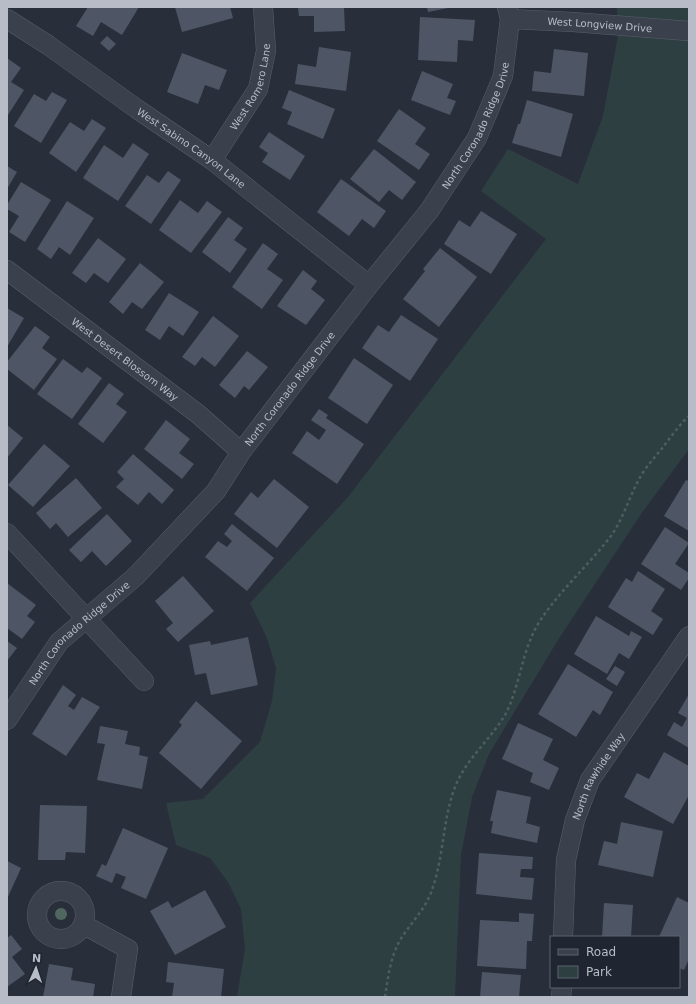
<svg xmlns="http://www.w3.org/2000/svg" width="696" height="1004" font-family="'DejaVu Sans',sans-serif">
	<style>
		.green { fill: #2e3f41 }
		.building { fill: #4e5665 }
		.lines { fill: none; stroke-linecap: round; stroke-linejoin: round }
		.minor-casing { stroke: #595f6a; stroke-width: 20 }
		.path { stroke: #4e5d60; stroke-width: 2.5; stroke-dasharray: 3 3; stroke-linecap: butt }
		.minor { stroke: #3b414c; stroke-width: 19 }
		.tree { fill: #50675f }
		.labels { text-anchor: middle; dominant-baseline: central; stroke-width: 4; stroke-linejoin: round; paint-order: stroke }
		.street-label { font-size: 10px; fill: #b7bcc7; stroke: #202631 }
	</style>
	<rect width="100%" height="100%" fill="#282f3b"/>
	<path class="green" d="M617 7H689V449L641 514 558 640 489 754 472 797 461 855 455 997H237L245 949 241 909 228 882 210 858 176 845 166 803 203 799 260 742 272 701 276 668 267 638 250 603 348 497 546 239 481 191 508 149 578 184 603 116 618 36Z"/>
	<g class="building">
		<path d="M88 7H139L122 35 101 22 93 36 76 26Z"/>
		<path d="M175 7H230L233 18 182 32Z"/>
		<path d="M298 7H344L345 31 314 32V16H299Z"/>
		<path d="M427 7H448V8L428 12Z"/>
		<path d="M420 17 475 20 473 41 458 40 457 62 418 60Z"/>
		<path d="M107 36 116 44 109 51 100 43Z"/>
		<path d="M319 47 351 52 346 91 295 84 298 64 316 67Z"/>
		<path d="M554 49 588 53 584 96 532 91 534 71 551 73Z"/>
		<path d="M182 53 227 70 219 90 205 85 198 104 167 92Z"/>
		<path d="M7 58 21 68 11 82 24 90 8 115Z"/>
		<path d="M422 71 453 84 447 98 456 101 450 115 411 100Z"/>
		<path d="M289 90 335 109 323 139 287 124 292 112 282 108Z"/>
		<path d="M52 92 67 100 41 143 14 126 34 94 46 101Z"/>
		<path d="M527 100 573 114 561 157 512 143 518 124H520Z"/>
		<path d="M399 109 426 128 415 144 430 154 419 170 377 141Z"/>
		<path d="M92 119 106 128 76 172 49 153 70 122 84 131Z"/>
		<path d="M269 132 305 156 290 180 262 162 268 153 259 147Z"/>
		<path d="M133 143 149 154 118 201 83 178 104 145 123 158Z"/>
		<path d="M374 149 416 182 402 200 389 190 379 202 350 179Z"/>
		<path d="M7 166 17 172 7 189Z"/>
		<path d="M168 171 181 180 151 224 125 206 147 175 159 183Z"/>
		<path d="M341 179 386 211 374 228 362 219 349 236 317 212Z"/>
		<path d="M21 182 51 200 25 242 9 232 19 216 7 209V205Z"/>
		<path d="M180 200 198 213 207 201 222 212 191 253 159 230Z"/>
		<path d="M67 201 94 218 70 255 59 247 51 259 37 249Z"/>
		<path d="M481 211 517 234 491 274 444 244 459 220 470 227Z"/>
		<path d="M228 217 243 228 234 240 247 249 230 273 202 252Z"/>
		<path d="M98 238 126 259 108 283 94 273 86 283 72 273Z"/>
		<path d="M263 243 278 254 267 269 283 280 262 309 232 287Z"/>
		<path d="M440 248 477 277 439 327 403 299 425 271 423 269Z"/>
		<path d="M140 263 164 282 142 309 132 302 123 314 109 302Z"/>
		<path d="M303 270 317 281 311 289 325 300 306 325 277 306Z"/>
		<path d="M169 293 199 312 183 336 169 326 160 340 145 330Z"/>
		<path d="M7 308 24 318 7 347Z"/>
		<path d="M401 315 438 339 410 381 362 348 378 325 389 332Z"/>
		<path d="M213 316 239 336 215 367 202 357 195 366 182 357Z"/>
		<path d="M35 326 50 337 42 348 57 359 34 390 7 369V362Z"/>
		<path d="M247 351 268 367 249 390 244 386 235 398 219 385Z"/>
		<path d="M354 358 393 385 367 424 328 398Z"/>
		<path d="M63 359 82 373 87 367 102 378 72 419 37 394Z"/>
		<path d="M109 383 124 394 116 404 127 412 103 443 78 424Z"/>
		<path d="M319 409 328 415 326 418 364 444 337 484 292 453 307 431 319 440 326 430 311 420Z"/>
		<path d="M166 420 190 439 179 453 194 464 182 479 144 449Z"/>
		<path d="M7 425 23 438 7 458Z"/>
		<path d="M44 444 70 466 33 507 8 485Z"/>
		<path d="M133 454 174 490 162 504 149 492 138 505 116 487 124 479 117 472Z"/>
		<path d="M76 478 102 508 68 537 56 523 50 529 36 513Z"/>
		<path d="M274 479 309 507 277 548 234 514 251 492 258 498Z"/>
		<path d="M686 480 689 481V531L664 516Z"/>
		<path d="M107 514 132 541 106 566 92 551 81 562 69 550Z"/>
		<path d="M232 524 274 558 247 591 205 557 218 541 227 547 232 541 224 534Z"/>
		<path d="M665 527 689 543 675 564 689 573V578L681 590 641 564Z"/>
		<path d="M638 571 665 589 651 611 663 619 653 635 608 607 626 578 632 582Z"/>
		<path d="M183 576 214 611 178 642 166 629 173 623 155 601Z"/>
		<path d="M7 583 36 605 27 616 35 622 22 639 7 628Z"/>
		<path d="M596 616 629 636 631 631 642 637 629 659 619 653 607 674 574 654Z"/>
		<path d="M248 637 258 685 211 695 206 673 195 675 189 645 210 641 211 645Z"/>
		<path d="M7 641 17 648 7 661Z"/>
		<path d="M568 664 613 692 600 715 593 710 576 737 538 714Z"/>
		<path d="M615 666 625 672 617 686 606 679Z"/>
		<path d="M63 685 76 695 68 706 74 710 82 697 100 707 66 756 32 734Z"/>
		<path d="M689 694V748L667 735 674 722 682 727 687 718 678 713Z"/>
		<path d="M196 701 242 741 201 789 159 753 182 725 179 722Z"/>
		<path d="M518 723 553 739 543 760 559 768 549 790 530 782 533 773 502 759Z"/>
		<path d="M100 726 128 731 125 744 140 747 139 755 148 757 142 789 97 780 105 744 97 743Z"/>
		<path d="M664 752 689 766V795L673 824 624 797 637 773 649 779Z"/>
		<path d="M497 790 531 797 526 823 540 827 537 843 491 833 493 821H490Z"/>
		<path d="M40 805 87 806 85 853 66 852 65 860H38Z"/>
		<path d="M621 822 663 831 653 877 598 865 604 841 617 844Z"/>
		<path d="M123 828 168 848 146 899 121 888 126 877 116 873 112 883 96 876 102 864 106 866Z"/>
		<path d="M479 853 533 857 532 869H521L520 877 534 878 532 900 476 894Z"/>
		<path d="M7 861 21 868 7 899Z"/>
		<path d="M205 890 226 927 175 955 150 911 168 901 172 908Z"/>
		<path d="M677 897 689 903V959L684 970 679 968V937H659Z"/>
		<path d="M604 903 633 905 631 937H602Z"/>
		<path d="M519 913 534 914 532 941H527L526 969 477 966 480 920 519 922Z"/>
		<path d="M11 935 22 949 12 957 25 974 7 987V938Z"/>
		<path d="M168 962 224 969 221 997H172L174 983 166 982Z"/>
		<path d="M49 964 73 968 71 980 95 984 93 997H43Z"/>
		<path d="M482 972 521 975 519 997H480Z"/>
	</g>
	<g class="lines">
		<g class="minor-casing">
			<g id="minor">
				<path id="s1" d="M7 19 48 45 137 109 212 160 369 285"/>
				<path id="s2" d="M510 19 573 22 689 31"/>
				<path id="s3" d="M212 160 258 89 266 51 263 7"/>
				<path id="s4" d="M7 270 198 414 241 452"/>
				<path d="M7 533 144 681"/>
				<path id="s5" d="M7 720 59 642 136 576 216 491 241 452 369 285 429 211 477 138 503 76 510 19 507 7"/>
				<circle cx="61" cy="915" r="24"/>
				<path d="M84 925 128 949 121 997"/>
				<path id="s6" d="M563 937 566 860 575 820 590 780 689 636"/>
				<path d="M561 997 562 987"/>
			</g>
		</g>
		<path class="path" d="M385 997C388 978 390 959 399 942 408 926 423 912 430 895 444 861 442 821 455 787 466 759 490 740 505 715 520 687 521 653 538 624 558 592 588 566 611 536 623 519 629 498 639 479 645 468 655 457 663 447 671 437 679 425 689 416"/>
		<use href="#minor" class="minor"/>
	</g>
	<circle class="tree" cx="61" cy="914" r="6"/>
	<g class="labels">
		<g class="street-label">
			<text stroke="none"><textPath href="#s2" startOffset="90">West Longview Drive</textPath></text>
			<text stroke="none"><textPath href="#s3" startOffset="84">West Romero Lane</textPath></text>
			<text stroke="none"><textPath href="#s5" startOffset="762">North Coronado Ridge Drive</textPath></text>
			<text stroke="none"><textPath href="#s1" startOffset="225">West Sabino Canyon Lane</textPath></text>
			<text stroke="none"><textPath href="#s4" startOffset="148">West Desert Blossom Way</textPath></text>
			<text stroke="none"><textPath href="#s5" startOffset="438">North Coronado Ridge Drive</textPath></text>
			<text stroke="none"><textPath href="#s5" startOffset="114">North Coronado Ridge Drive</textPath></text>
			<text stroke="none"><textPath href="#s6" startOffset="168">North Rawhide Way</textPath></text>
		</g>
	</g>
	<rect width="696" height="1004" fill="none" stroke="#b7bcc7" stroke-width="16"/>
	<rect x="550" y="936" width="130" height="52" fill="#202631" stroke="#5c626d"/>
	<rect x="558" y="949" width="20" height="6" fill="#3b414c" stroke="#5c626d"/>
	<text x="586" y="956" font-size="12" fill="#b7bcc7">Road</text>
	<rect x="558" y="966" width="20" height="12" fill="#2e3f41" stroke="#5c626d"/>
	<text x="586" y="976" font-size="12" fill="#b7bcc7">Park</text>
	<g transform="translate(36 968) rotate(3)" stroke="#202631" stroke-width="3" paint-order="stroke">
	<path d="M0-3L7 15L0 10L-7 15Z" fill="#b7bcc7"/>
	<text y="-6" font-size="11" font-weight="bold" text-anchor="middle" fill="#b7bcc7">N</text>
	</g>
</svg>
